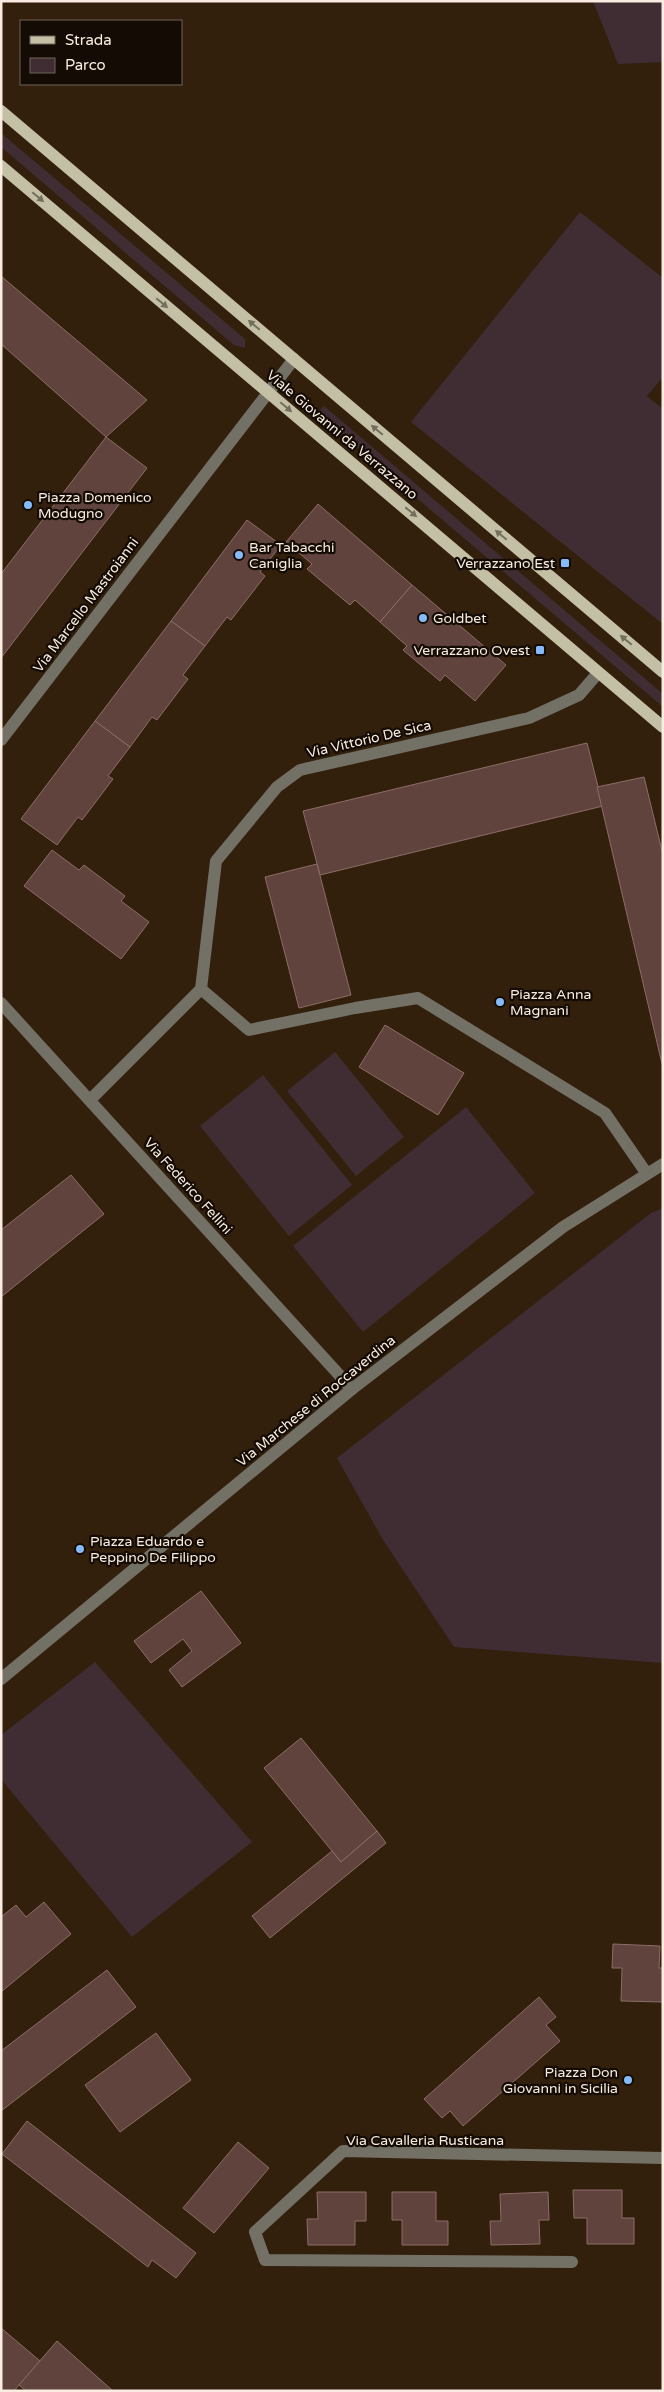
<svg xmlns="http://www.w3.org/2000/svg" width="664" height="2392" font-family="'Varela Round',sans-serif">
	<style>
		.green { fill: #3f2d33 }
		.building { fill: #60433d; stroke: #8d6d67 }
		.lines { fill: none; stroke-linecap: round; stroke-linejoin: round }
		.minor { stroke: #737165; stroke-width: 12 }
		.major { stroke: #c3c0a5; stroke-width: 12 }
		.oneway { fill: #746f5d }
		.poi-dot { fill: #86bbfb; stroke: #130b04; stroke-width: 2 }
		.labels { text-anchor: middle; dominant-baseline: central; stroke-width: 4.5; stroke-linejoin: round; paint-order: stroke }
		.street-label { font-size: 14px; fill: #f9ece0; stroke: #130b04 }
		.poi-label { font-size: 14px; fill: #f9ece0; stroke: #130b04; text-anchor: start }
	</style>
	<rect width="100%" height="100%" fill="#321f0c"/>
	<g class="green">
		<path d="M593 1H663V62L618 64Z"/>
		<path d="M1 133 245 339V348L234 345 1 147Z"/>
		<path d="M580 212 663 278V377L647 396 663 409V624L411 422Z"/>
		<path d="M324 406 663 694V707L320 416 319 411Z"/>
		<path d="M335 1052 404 1137 356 1176 287 1091Z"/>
		<path d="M263 1075 352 1185 289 1236 200 1126Z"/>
		<path d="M466 1107 535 1193 363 1332 293 1246Z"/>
		<path d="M663 1208V1663L454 1647 383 1540 337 1458 651 1213Z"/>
		<path d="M95 1662 252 1842 132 1937 1 1779V1735Z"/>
	</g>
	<g class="building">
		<path d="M1 276 147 400 106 437 1 344Z"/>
		<path d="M106 437 147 468 1 658V574Z"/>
		<path d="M318 504 412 585 380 622 355 600 350 605 307 569 312 564 286 542Z"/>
		<path d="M247 520 281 545 260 572 265 576 231 620 227 617 205 646 171 621Z"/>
		<path d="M412 585 506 665 475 701 445 675 440 681 403 650 407 646 380 622Z"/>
		<path d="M171 621 205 646 183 675 188 679 157 720 152 717 130 747 95 721Z"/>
		<path d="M95 721 130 747 108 776 113 779 82 820 78 817 57 845 21 819Z"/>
		<path d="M587 743 603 806 320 875 303 811Z"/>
		<path d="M644 777 663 855V1068L597 787Z"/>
		<path d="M52 850 79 870 84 865 125 896 121 901 149 922 121 959 24 886Z"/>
		<path d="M317 864 351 995 299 1008 265 877Z"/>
		<path d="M385 1025 464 1073 438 1115 359 1067Z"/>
		<path d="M71 1175 104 1214 1 1297V1230Z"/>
		<path d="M201 1591 241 1643 182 1687 169 1670 192 1651 183 1639 151 1663 134 1641Z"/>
		<path d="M301 1738 377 1831 341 1862 264 1768Z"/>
		<path d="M377 1831 386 1843 270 1938 252 1916 332 1851 341 1862Z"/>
		<path d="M44 1902 71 1934 1 1992V1917L16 1905 26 1917Z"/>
		<path d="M613 1944 660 1946 659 1968H663V2002L621 2001 622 1968H612Z"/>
		<path d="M107 1970 136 2007 1 2111V2051Z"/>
		<path d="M539 1997 556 2017 546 2025 560 2041 463 2126 450 2111 442 2118 424 2099Z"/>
		<path d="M156 2033 191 2080 120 2132 85 2085Z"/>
		<path d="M27 2121 196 2253 176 2278 152 2260 148 2267 2 2154Z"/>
		<path d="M238 2142 269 2168 214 2233 183 2208Z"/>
		<path d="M573 2190H622V2218H634V2244H587V2218H574Z"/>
		<path d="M317 2192H366V2221H355V2245H308L307 2219H318Z"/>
		<path d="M392 2192H436V2221H448V2245H402V2220H392Z"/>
		<path d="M548 2192 549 2220H539L540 2244 491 2245 490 2221H501L500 2194Z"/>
		<path d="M1 2328 40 2361 14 2391H1Z"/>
		<path d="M57 2341 113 2391H26L19 2385Z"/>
	</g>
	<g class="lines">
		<g class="minor">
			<path d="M1 740 294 359"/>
			<path d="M201 989 249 1030 355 1008 418 998 605 1113 647 1174"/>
			<path d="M1 1003 352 1389"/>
			<path d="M90 1100 201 989 216 861 277 787 300 770 529 718 579 695 598 673"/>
			<path d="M1 1679 352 1389 563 1227 663 1164"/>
			<path d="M572 2262 265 2260 255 2232 343 2151 663 2158"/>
		</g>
		<g class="major">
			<path d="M1 111 663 672"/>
			<path d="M1 166 663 727"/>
		</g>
	</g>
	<defs><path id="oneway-solid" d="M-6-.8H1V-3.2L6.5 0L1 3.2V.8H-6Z" transform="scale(1.25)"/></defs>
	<g class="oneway">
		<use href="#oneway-solid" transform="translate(38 197) rotate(40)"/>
		<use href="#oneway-solid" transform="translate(162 303) rotate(40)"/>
		<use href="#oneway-solid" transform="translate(254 325) rotate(-140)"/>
		<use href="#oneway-solid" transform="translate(286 407) rotate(40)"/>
		<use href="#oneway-solid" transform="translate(377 430) rotate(-140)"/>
		<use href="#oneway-solid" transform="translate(411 512) rotate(40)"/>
		<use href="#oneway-solid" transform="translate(501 535) rotate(-140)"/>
		<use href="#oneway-solid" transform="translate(626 640) rotate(-140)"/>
	</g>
	<g class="poi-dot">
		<circle cx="28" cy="505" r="5"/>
		<circle cx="239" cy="555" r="5"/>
		<rect x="560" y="558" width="10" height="10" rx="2.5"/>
		<circle cx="423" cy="618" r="5"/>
		<rect x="535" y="645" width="10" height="10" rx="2.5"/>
		<circle cx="500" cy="1002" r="5"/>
		<circle cx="80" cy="1549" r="5"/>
		<circle cx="628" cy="2080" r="5"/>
	</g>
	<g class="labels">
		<g class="street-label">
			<text transform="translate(342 435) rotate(40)">Viale Giovanni da Verrazzano</text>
			<text transform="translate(86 605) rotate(-53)">Via Marcello Mastroianni</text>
			<text transform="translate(369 739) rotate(-13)">Via Vittorio De Sica</text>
			<text transform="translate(188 1186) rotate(48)">Via Federico Fellini</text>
			<text transform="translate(316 1401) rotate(-39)">Via Marchese di Roccaverdina</text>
			<text x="425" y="2140">Via Cavalleria Rusticana</text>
		</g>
		<g class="poi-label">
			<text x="38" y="497">Piazza Domenico<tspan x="38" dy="16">Modugno</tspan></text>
			<text x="249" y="547">Bar Tabacchi<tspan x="249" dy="16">Caniglia</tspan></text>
			<text x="555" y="563" text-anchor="end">Verrazzano Est</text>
			<text x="433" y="618">Goldbet</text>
			<text x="530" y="650" text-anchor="end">Verrazzano Ovest</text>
			<text x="510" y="994">Piazza Anna<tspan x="510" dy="16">Magnani</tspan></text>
			<text x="90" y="1541">Piazza Eduardo e<tspan x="90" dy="16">Peppino De Filippo</tspan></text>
			<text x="618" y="2072" text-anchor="end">Piazza Don<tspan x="618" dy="16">Giovanni in Sicilia</tspan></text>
		</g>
	</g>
	<rect width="664" height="2392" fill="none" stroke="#f9ece0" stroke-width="5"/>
	<rect x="20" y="20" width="162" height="65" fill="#130b04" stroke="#6f655c"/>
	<rect x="30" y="36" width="25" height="8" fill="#c3c0a5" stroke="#6f655c"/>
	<text x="65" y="45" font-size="15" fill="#f9ece0">Strada</text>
	<rect x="30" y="58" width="25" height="15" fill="#3f2d33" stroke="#6f655c"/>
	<text x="65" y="70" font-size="15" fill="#f9ece0">Parco</text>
</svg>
